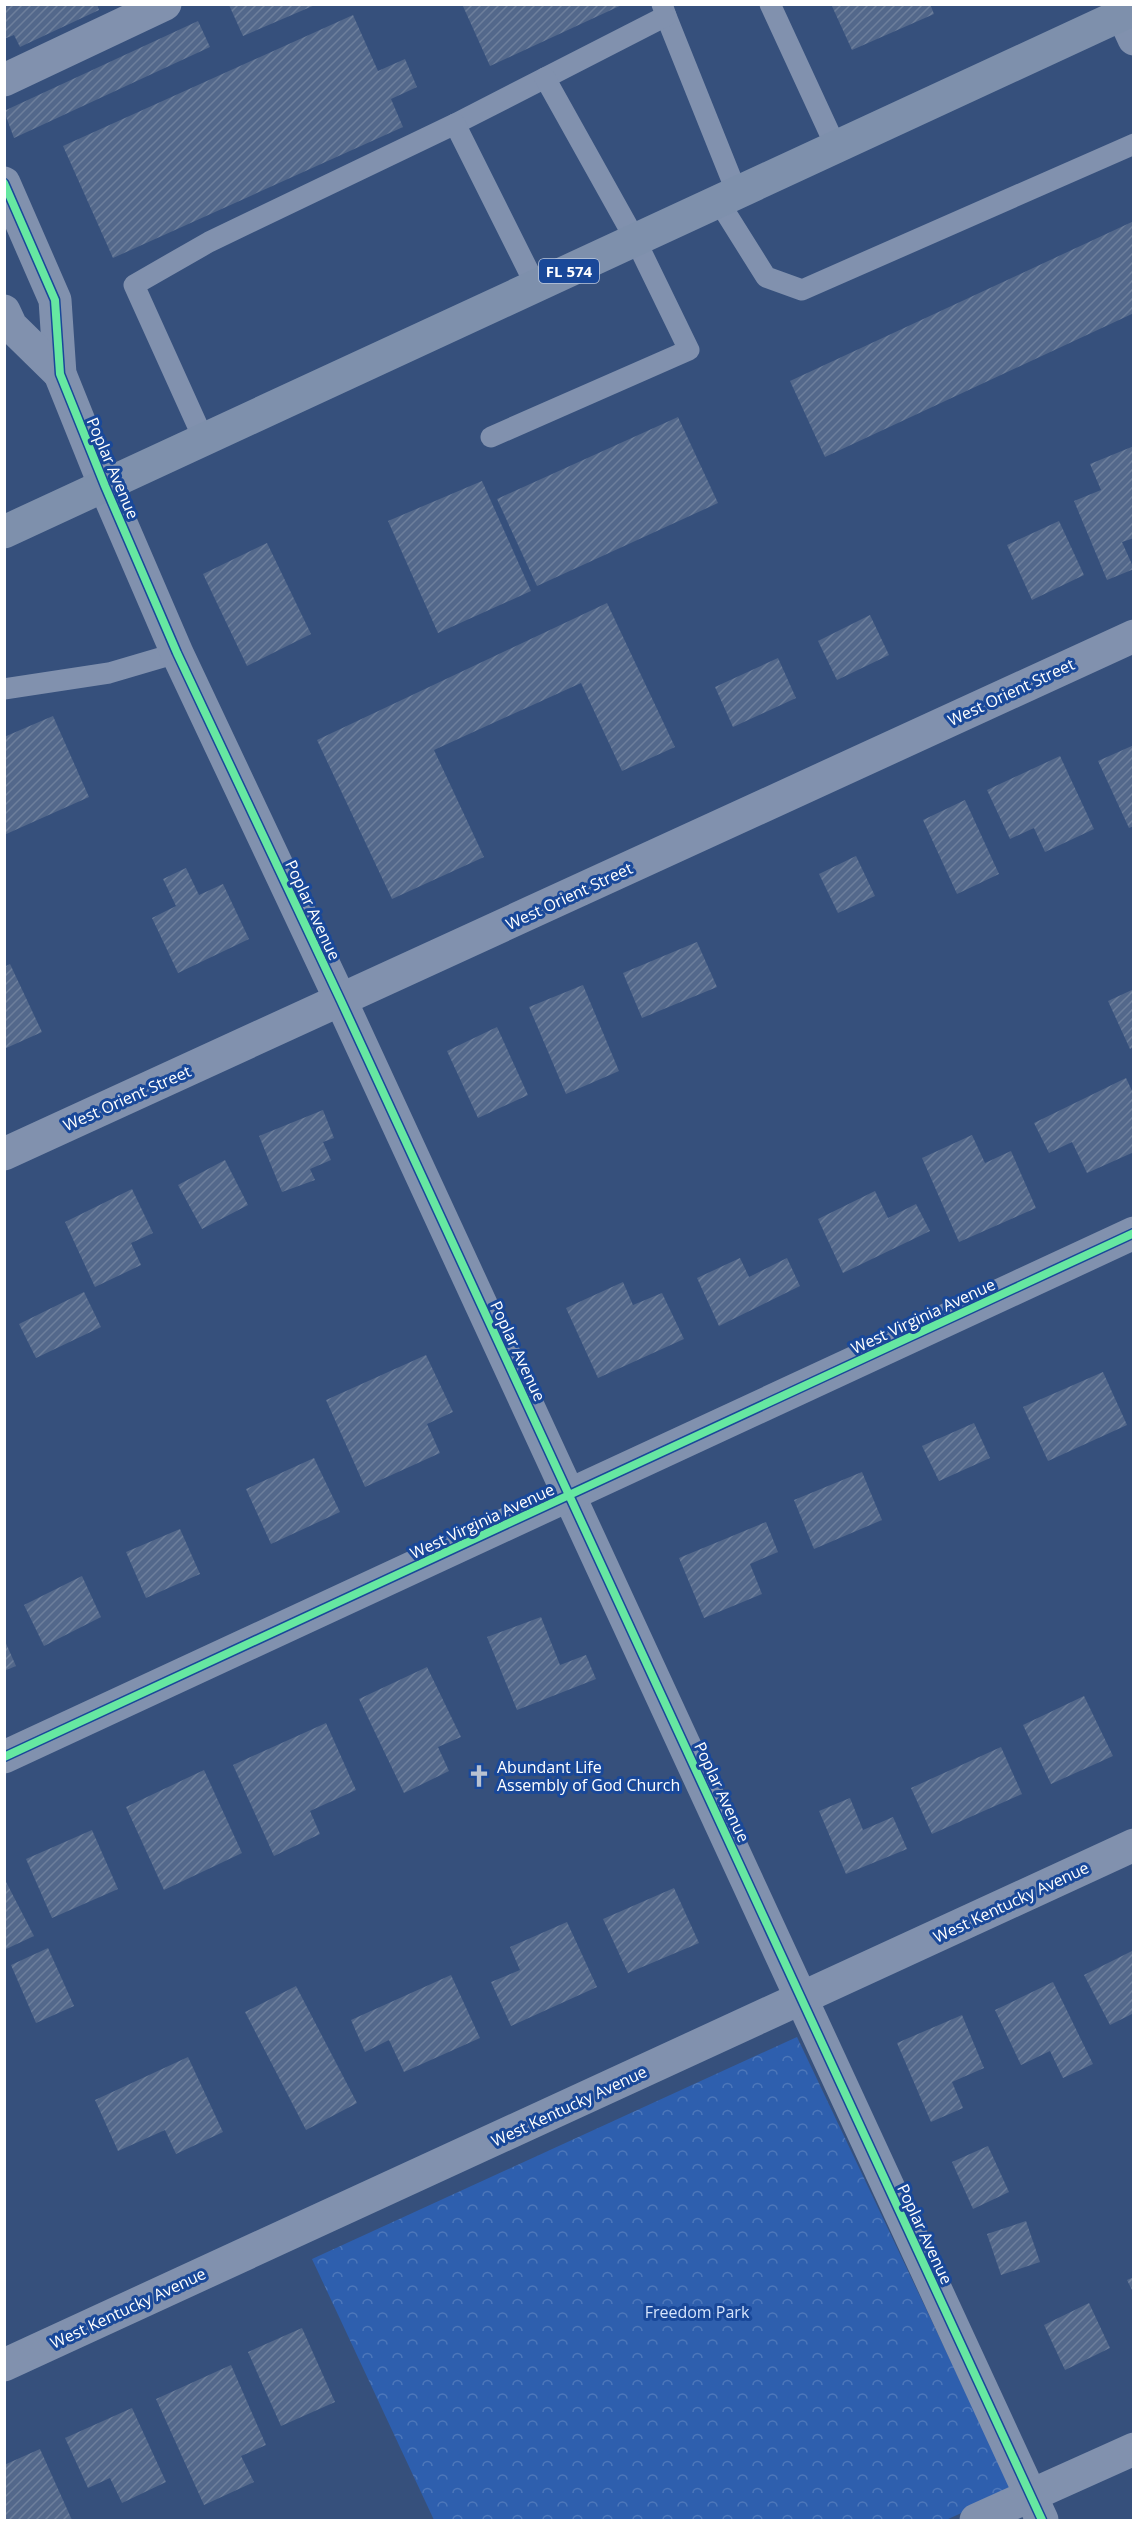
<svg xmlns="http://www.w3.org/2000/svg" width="1138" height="2525" font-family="'Open Sans',sans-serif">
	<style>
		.park { fill: url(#park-crowns) }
		.building { fill: url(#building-hatch) }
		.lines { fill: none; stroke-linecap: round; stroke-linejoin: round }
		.lane { stroke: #8191ae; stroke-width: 21 }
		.street { stroke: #8191ae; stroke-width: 33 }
		.primary { stroke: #7e90ac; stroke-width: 33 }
		.cycleway-casing { stroke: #194899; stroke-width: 11 }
		.cycleway { stroke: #66e7a1; stroke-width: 8 }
		.labels { text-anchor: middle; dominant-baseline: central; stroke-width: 6; stroke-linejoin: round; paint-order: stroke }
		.shield { fill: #194899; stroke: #bac8e0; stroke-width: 1.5 }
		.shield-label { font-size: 15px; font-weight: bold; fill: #fff }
		.street-label { font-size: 16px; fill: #fff; stroke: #194899 }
		.poi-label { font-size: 16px; fill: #fff; stroke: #194899; text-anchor: start }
		.park-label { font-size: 16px; fill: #d5e4fc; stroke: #194899 }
	</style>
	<defs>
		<pattern id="park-crowns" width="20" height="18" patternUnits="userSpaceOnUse" patternTransform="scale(1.5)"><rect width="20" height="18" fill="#2e5fae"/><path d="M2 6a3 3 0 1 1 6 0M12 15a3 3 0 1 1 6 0" fill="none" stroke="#4d77ba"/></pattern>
		<pattern id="building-hatch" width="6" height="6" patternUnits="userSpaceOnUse" patternTransform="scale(1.5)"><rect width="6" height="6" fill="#53688b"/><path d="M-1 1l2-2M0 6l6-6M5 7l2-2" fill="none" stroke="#6d7f9c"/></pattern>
	</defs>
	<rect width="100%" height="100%" fill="#36507c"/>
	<path class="park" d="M797 2037 1012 2490 946 2520H434L312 2259Z"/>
	<g class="building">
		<path d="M4 4H97L99 10 20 47 14 35 4 39Z"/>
		<path d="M462 4H624L490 66Z"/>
		<path d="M831 4H930L934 14 852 50Z"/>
		<path d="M229 5H315L243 36Z"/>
		<path d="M353 15 378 71 405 59 417 87 391 99 403 127 113 258 63 146Z"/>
		<path d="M198 21 210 47 14 138 4 111Z"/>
		<path d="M1134 221V313L825 457 790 381Z"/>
		<path d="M678 417 718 503 537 586 497 499Z"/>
		<path d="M1134 446V538L1122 542 1134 569 1107 580 1074 501 1101 490 1090 464Z"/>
		<path d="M482 481 531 591 438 633 388 521Z"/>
		<path d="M1059 521 1084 575 1032 600 1007 545Z"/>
		<path d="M267 543 311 634 247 666 203 574Z"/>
		<path d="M607 603 675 747 622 771 581 683 434 750 484 857 392 899 317 740Z"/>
		<path d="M870 615 889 655 837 680 818 641Z"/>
		<path d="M778 658 796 698 733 727 715 687Z"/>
		<path d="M53 716 89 797 4 835V737Z"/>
		<path d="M1134 745V826L1129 828 1098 761Z"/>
		<path d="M1060 756 1094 829 1045 852 1034 828 1010 839 987 790Z"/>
		<path d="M965 800 999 874 957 894 923 820Z"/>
		<path d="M856 856 875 896 838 913 819 874Z"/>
		<path d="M186 868 199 895 223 884 249 939 178 973 152 918 176 906 163 879Z"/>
		<path d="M697 942 717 987 642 1018 623 973Z"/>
		<path d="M10 964 42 1032 4 1049V967Z"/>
		<path d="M583 985 619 1071 566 1094 529 1007Z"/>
		<path d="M1134 989V1047L1130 1049 1108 1001Z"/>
		<path d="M497 1027 528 1095 478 1118 447 1051Z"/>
		<path d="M1126 1078 1134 1095V1152L1087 1173 1072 1142 1049 1153 1034 1123Z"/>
		<path d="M323 1110 334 1138 323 1142 331 1160 310 1169 315 1180 282 1192 259 1136Z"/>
		<path d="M972 1135 985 1163 1011 1151 1036 1208 959 1242 922 1158Z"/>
		<path d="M225 1160 248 1205 202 1229 178 1185Z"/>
		<path d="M132 1189 153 1233 131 1243 141 1265 95 1287 65 1222Z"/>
		<path d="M875 1191 888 1218 916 1204 930 1231 843 1273 818 1219Z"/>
		<path d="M740 1258 749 1277 787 1258 800 1286 719 1326 697 1278Z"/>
		<path d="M623 1282 633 1305 662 1293 684 1339 598 1378 566 1308Z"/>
		<path d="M84 1292 101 1327 36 1358 19 1324Z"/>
		<path d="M426 1355 453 1412 427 1424 440 1453 365 1487 326 1400Z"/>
		<path d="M1103 1372 1127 1425 1048 1461 1023 1407Z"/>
		<path d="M974 1423 990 1458 939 1481 922 1446Z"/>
		<path d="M314 1458 340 1512 271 1544 246 1489Z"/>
		<path d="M862 1472 882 1520 814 1549 794 1500Z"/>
		<path d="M766 1522 778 1552 750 1564 762 1594 704 1618 679 1558Z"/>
		<path d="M180 1529 200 1574 146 1598 126 1552Z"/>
		<path d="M82 1576 101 1617 44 1646 24 1605Z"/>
		<path d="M541 1617 560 1665 586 1655 596 1679 517 1710 487 1637Z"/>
		<path d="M4 1639 16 1666 4 1671Z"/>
		<path d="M427 1667 461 1737 438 1747 449 1771 404 1793 359 1699Z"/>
		<path d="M1084 1696 1113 1756 1051 1784 1023 1725Z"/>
		<path d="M326 1723 356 1790 310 1811 320 1834 274 1856 233 1765Z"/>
		<path d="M1001 1747 1022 1794 932 1834 911 1788Z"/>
		<path d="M204 1770 242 1853 164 1890 126 1807Z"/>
		<path d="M850 1798 863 1830 893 1817 907 1849 846 1874 819 1811Z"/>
		<path d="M92 1830 118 1889 52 1918 26 1859Z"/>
		<path d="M4 1878 34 1936 4 1950Z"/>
		<path d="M674 1888 699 1943 628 1973 603 1919Z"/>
		<path d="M567 1922 597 1987 511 2026 491 1982 520 1970 510 1947Z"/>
		<path d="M48 1948 74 2006 36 2023 11 1965Z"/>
		<path d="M1132 1951 1134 2013 1110 2025 1084 1975Z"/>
		<path d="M451 1975 480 2038 404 2072 389 2040 365 2052 351 2020Z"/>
		<path d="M1053 1982 1093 2064 1063 2078 1050 2051 1021 2065 995 2010Z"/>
		<path d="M296 1986 357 2103 306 2130 245 2012Z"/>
		<path d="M962 2015 984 2068 952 2082 963 2108 931 2122 897 2043Z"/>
		<path d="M188 2057 223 2132 176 2154 165 2130 118 2151 95 2100Z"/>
		<path d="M988 2146 1009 2192 973 2209 952 2162Z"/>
		<path d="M1026 2221 1040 2262 1001 2275 987 2234Z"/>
		<path d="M1134 2277V2294L1127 2280Z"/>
		<path d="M1089 2303 1110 2348 1065 2370 1044 2325Z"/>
		<path d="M302 2328 335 2402 281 2426 248 2352Z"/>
		<path d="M231 2365 266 2445 241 2456 254 2482 204 2505 156 2399Z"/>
		<path d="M132 2408 166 2482 122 2503 110 2478 88 2488 65 2438Z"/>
		<path d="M40 2449 72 2520H4V2465Z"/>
	</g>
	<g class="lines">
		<g class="lane">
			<path d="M770 4 836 147"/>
			<path d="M666 16 737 193"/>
			<path d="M455 124 666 16 662 4"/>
			<path d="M719 202 766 277 802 290 1134 144"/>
			<path d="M491 437 689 350 636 241 545 78"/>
			<path d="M204 440 134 285 209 242 455 124 536 286"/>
			<path d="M4 689 109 673 177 653"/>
		</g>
		<g class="street">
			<path d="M1118 4 1134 39"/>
			<path d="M4 80 165 4"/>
			<path d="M4 183 55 300 60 374 105 486 177 653 341 1001 1042 2520"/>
			<path d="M4 311 11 326 60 374"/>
			<path d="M4 1154 1134 636"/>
			<path d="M4 1757 1134 1233"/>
			<path d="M4 2365 1134 1845"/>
			<path d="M976 2520 1134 2449"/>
		</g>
		<path class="primary" d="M4 532 1134 9"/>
		<g class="cycleway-casing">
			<g id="cycleway">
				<path d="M4 183 55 300 60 374 105 486 177 653 341 1001 1042 2520"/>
				<path d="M4 1757 1134 1233"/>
			</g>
		</g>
		<use href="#cycleway" class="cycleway"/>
	</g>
	<defs>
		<g id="church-bare" transform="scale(1.8)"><path d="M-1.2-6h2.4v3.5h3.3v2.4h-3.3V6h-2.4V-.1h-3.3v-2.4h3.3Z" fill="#b9c2d1" stroke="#194899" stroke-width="2.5" paint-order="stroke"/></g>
	</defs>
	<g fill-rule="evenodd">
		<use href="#church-bare" x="479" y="1776"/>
	</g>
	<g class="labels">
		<rect class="shield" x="539" y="259" width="60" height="24" rx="4.5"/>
		<g class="shield-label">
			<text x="569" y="271">FL 574</text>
		</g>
		<g class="street-label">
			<text transform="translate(113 468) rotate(67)">Poplar Avenue</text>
			<text transform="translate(1011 692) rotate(-25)">West Orient Street</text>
			<text transform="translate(569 896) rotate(-25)">West Orient Street</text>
			<text transform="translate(313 910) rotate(65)">Poplar Avenue</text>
			<text transform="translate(127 1098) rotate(-24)">West Orient Street</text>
			<text transform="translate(923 1316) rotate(-25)">West Virginia Avenue</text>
			<text transform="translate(518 1351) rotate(65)">Poplar Avenue</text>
			<text transform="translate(482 1521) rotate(-25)">West Virginia Avenue</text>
			<text transform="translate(722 1792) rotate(65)">Poplar Avenue</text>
			<text transform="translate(1011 1902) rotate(-25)">West Kentucky Avenue</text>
			<text transform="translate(569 2106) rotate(-25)">West Kentucky Avenue</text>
			<text transform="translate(925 2234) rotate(65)">Poplar Avenue</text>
			<text transform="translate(128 2308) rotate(-25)">West Kentucky Avenue</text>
		</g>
		<g class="poi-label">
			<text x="497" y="1767">Abundant Life<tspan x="497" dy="18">Assembly of God Church</tspan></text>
		</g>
		<g class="park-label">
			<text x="697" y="2312">Freedom Park</text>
		</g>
	</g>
	<rect width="1138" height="2525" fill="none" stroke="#ffffff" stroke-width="12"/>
</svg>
